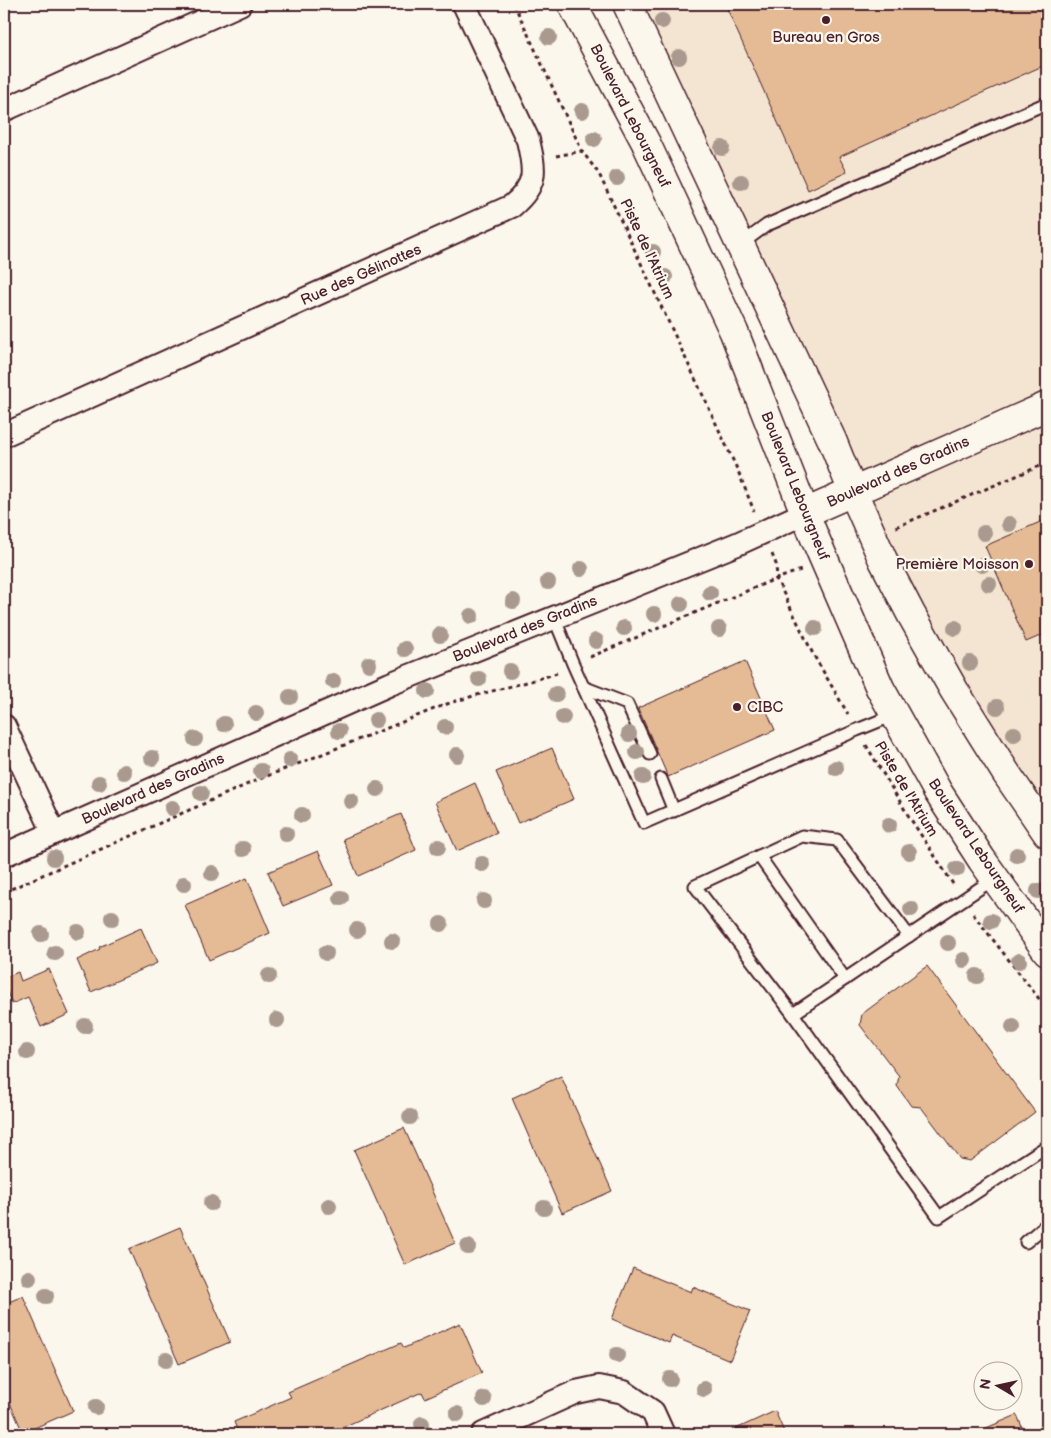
<svg xmlns="http://www.w3.org/2000/svg" width="1051" height="1438" font-family="'Balsamiq Sans',sans-serif">
	<style>
		.built { fill: #f4e5d2 }
		.building { fill: #e5bb95; stroke: #4a1f2b }
		.lines { fill: none; stroke-linecap: round; stroke-linejoin: round }
		.lane-casing { stroke: #4a1f2b; stroke-width: 15 }
		.street-casing { stroke: #4a1f2b; stroke-width: 26 }
		.secondary-casing { stroke: #4a1f2b; stroke-width: 31 }
		.path { stroke: #4a1f2b; stroke-width: 3; stroke-dasharray: 4 4; stroke-linecap: butt }
		.lane { stroke: #fbf7ec; stroke-width: 11 }
		.street { stroke: #fbf7ec; stroke-width: 22 }
		.secondary { stroke: #fbf7ec; stroke-width: 28 }
		.tree { fill: #aa998e }
		.poi-dot { fill: #4a1f2b; stroke: #fbf7ec; stroke-width: 2 }
		.labels { text-anchor: middle; dominant-baseline: central; stroke-width: 4.5; stroke-linejoin: round; paint-order: stroke }
		.poi-label { font-size: 15px; fill: #4a1f2b; stroke: #fbf7ec }
		.street-label { font-size: 15px; fill: #4a1f2b; stroke: #fbf7ec }
	</style>
	<rect width="100%" height="100%" fill="#fbf7ec"/>
	<filter id="ink" filterUnits="userSpaceOnUse"><feTurbulence type="fractalNoise" baseFrequency=".02" numOctaves="2"/><feDisplacementMap in="SourceGraphic" scale="10" xChannelSelector="R" yChannelSelector="G"/><feConvolveMatrix kernelMatrix="1 2 1 2 8 2 1 2 1" color-interpolation-filters="sRGB"/></filter>
	<g filter="url(#ink)">
		<path class="built" d="M627 4H1047V835L954 690Z"/>
		<g class="building">
			<path d="M725 4H1047V64L839 157 847 172 808 190Z"/>
			<path d="M1047 519V633L1026 642 985 546Z"/>
			<path d="M745 661 775 730 668 777 638 708Z"/>
			<path d="M552 748 574 799 518 823 496 772Z"/>
			<path d="M475 783 497 833 457 851 435 802Z"/>
			<path d="M401 814 416 850 358 876 343 839Z"/>
			<path d="M318 851 333 885 283 906 268 872Z"/>
			<path d="M247 878 270 933 209 960 185 905Z"/>
			<path d="M141 928 157 963 91 992 77 960 100 949 99 947Z"/>
			<path d="M927 966 1035 1112 970 1161 960 1159 921 1107 911 1106 897 1086 899 1076 860 1025 862 1014Z"/>
			<path d="M49 969 69 1014 41 1027 28 997 12 1004 4 985V978L18 972 21 981Z"/>
			<path d="M561 1076 612 1191 562 1213 512 1098Z"/>
			<path d="M404 1128 455 1243 405 1265 354 1150Z"/>
			<path d="M180 1227 230 1342 179 1364 129 1249Z"/>
			<path d="M633 1268 691 1292 693 1287 750 1311 730 1360 672 1336 669 1343 612 1319Z"/>
			<path d="M23 1296 73 1411 23 1433 4 1389V1304Z"/>
			<path d="M460 1323 482 1373 425 1398 422 1392 327 1434H239L234 1422 291 1397 288 1392 401 1343 404 1348Z"/>
			<path d="M775 1411 785 1434H725Z"/>
			<path d="M1017 1415 1025 1434H972Z"/>
		</g>
		<g class="lines">
			<g class="lane-casing">
				<g id="lane">
					<path d="M741 244 767 225 1047 103"/>
					<path d="M554 617 573 664 644 823 857 730 894 715"/>
					<path d="M583 687 627 704 650 754"/>
					<path d="M661 779 674 811"/>
					<path d="M759 856 845 979"/>
					<path d="M909 936 837 840 802 836 695 886 793 1014 939 1217 1047 1146"/>
					<path d="M793 1014 995 878"/>
					<path d="M1026 1242 1047 1224"/>
				</g>
			</g>
			<g class="street-casing">
				<g id="street">
					<path d="M4 110 240 4"/>
					<path d="M4 435 512 206C538 184 535 171 528 140L464 4"/>
					<path d="M4 726 54 833"/>
					<path d="M4 855 390 684 737 544 805 513"/>
					<path d="M483 1434 576 1392 599 1387 624 1392 653 1412 663 1434"/>
				</g>
			</g>
			<g class="secondary-casing">
				<g id="secondary">
					<path d="M572 4 646 143 734 332 814 536 880 688 938 792 982 860 1047 951"/>
					<path d="M627 4 832 440 853 492 883 560 911 614 954 690 1006 773 1047 833"/>
					<path d="M805 513 1047 406"/>
				</g>
			</g>
			<g class="path">
				<path d="M514 4 582 151 599 174 700 389 738 471 754 511"/>
				<path d="M556 156 582 151"/>
				<path d="M896 527 1047 463"/>
				<path d="M772 554 776 564 777 580 813 654 848 714"/>
				<path d="M590 657 768 582 801 570"/>
				<path d="M866 745 908 815 953 884"/>
				<path d="M4 892 255 781 447 704C483 692 521 685 557 673"/>
				<path d="M973 914 1047 1009"/>
			</g>
			<use href="#lane" class="lane"/>
			<use href="#street" class="street"/>
			<use href="#secondary" class="secondary"/>
		</g>
		<g class="tree">
			<circle cx="662" cy="21" r="8"/>
			<circle cx="549" cy="37" r="8"/>
			<circle cx="679" cy="57" r="8"/>
			<circle cx="582" cy="111" r="8"/>
			<circle cx="594" cy="139" r="8"/>
			<circle cx="722" cy="148" r="8"/>
			<circle cx="617" cy="178" r="8"/>
			<circle cx="741" cy="182" r="8"/>
			<circle cx="653" cy="252" r="8"/>
			<circle cx="665" cy="277" r="8"/>
			<circle cx="1009" cy="524" r="8"/>
			<circle cx="984" cy="533" r="8"/>
			<circle cx="982" cy="565" r="8"/>
			<circle cx="581" cy="569" r="8"/>
			<circle cx="548" cy="582" r="8"/>
			<circle cx="989" cy="584" r="8"/>
			<circle cx="710" cy="593" r="8"/>
			<circle cx="513" cy="601" r="8"/>
			<circle cx="681" cy="604" r="8"/>
			<circle cx="654" cy="614" r="8"/>
			<circle cx="471" cy="616" r="8"/>
			<circle cx="624" cy="628" r="8"/>
			<circle cx="815" cy="628" r="8"/>
			<circle cx="955" cy="628" r="8"/>
			<circle cx="719" cy="629" r="8"/>
			<circle cx="440" cy="635" r="8"/>
			<circle cx="596" cy="641" r="8"/>
			<circle cx="405" cy="649" r="8"/>
			<circle cx="970" cy="663" r="8"/>
			<circle cx="369" cy="664" r="8"/>
			<circle cx="510" cy="671" r="8"/>
			<circle cx="479" cy="679" r="8"/>
			<circle cx="333" cy="681" r="8"/>
			<circle cx="427" cy="691" r="8"/>
			<circle cx="556" cy="694" r="8"/>
			<circle cx="290" cy="697" r="8"/>
			<circle cx="997" cy="707" r="8"/>
			<circle cx="256" cy="713" r="8"/>
			<circle cx="563" cy="717" r="8"/>
			<circle cx="376" cy="720" r="8"/>
			<circle cx="224" cy="724" r="8"/>
			<circle cx="445" cy="727" r="8"/>
			<circle cx="339" cy="731" r="8"/>
			<circle cx="629" cy="734" r="8"/>
			<circle cx="1014" cy="734" r="8"/>
			<circle cx="195" cy="739" r="8"/>
			<circle cx="637" cy="752" r="8"/>
			<circle cx="457" cy="755" r="8"/>
			<circle cx="152" cy="758" r="8"/>
			<circle cx="290" cy="760" r="8"/>
			<circle cx="836" cy="768" r="8"/>
			<circle cx="261" cy="771" r="8"/>
			<circle cx="124" cy="772" r="8"/>
			<circle cx="643" cy="777" r="8"/>
			<circle cx="99" cy="783" r="8"/>
			<circle cx="377" cy="789" r="8"/>
			<circle cx="201" cy="793" r="8"/>
			<circle cx="351" cy="801" r="8"/>
			<circle cx="172" cy="808" r="8"/>
			<circle cx="302" cy="815" r="8"/>
			<circle cx="889" cy="825" r="8"/>
			<circle cx="286" cy="834" r="8"/>
			<circle cx="438" cy="847" r="8"/>
			<circle cx="243" cy="849" r="8"/>
			<circle cx="909" cy="852" r="8"/>
			<circle cx="1017" cy="855" r="8"/>
			<circle cx="54" cy="858" r="8"/>
			<circle cx="482" cy="864" r="8"/>
			<circle cx="957" cy="869" r="8"/>
			<circle cx="212" cy="873" r="8"/>
			<circle cx="184" cy="884" r="8"/>
			<circle cx="1038" cy="891" r="8"/>
			<circle cx="341" cy="898" r="8"/>
			<circle cx="484" cy="901" r="8"/>
			<circle cx="911" cy="909" r="8"/>
			<circle cx="112" cy="918" r="8"/>
			<circle cx="991" cy="921" r="8"/>
			<circle cx="441" cy="924" r="8"/>
			<circle cx="357" cy="930" r="8"/>
			<circle cx="78" cy="932" r="8"/>
			<circle cx="41" cy="934" r="8"/>
			<circle cx="392" cy="941" r="8"/>
			<circle cx="948" cy="943" r="8"/>
			<circle cx="55" cy="953" r="8"/>
			<circle cx="326" cy="953" r="8"/>
			<circle cx="964" cy="960" r="8"/>
			<circle cx="1019" cy="961" r="8"/>
			<circle cx="269" cy="976" r="8"/>
			<circle cx="977" cy="976" r="8"/>
			<circle cx="277" cy="1020" r="8"/>
			<circle cx="85" cy="1026" r="8"/>
			<circle cx="1013" cy="1027" r="8"/>
			<circle cx="27" cy="1052" r="8"/>
			<circle cx="410" cy="1117" r="8"/>
			<circle cx="211" cy="1203" r="8"/>
			<circle cx="329" cy="1206" r="8"/>
			<circle cx="544" cy="1208" r="8"/>
			<circle cx="468" cy="1247" r="8"/>
			<circle cx="29" cy="1278" r="8"/>
			<circle cx="46" cy="1296" r="8"/>
			<circle cx="617" cy="1355" r="8"/>
			<circle cx="166" cy="1360" r="8"/>
			<circle cx="670" cy="1379" r="8"/>
			<circle cx="704" cy="1389" r="8"/>
			<circle cx="484" cy="1399" r="8"/>
			<circle cx="96" cy="1407" r="8"/>
			<circle cx="457" cy="1414" r="8"/>
			<circle cx="422" cy="1424" r="8"/>
		</g>
	</g>
	<g class="poi-dot">
		<circle cx="826" cy="20" r="5"/>
		<circle cx="1029" cy="564" r="5"/>
		<circle cx="737" cy="707" r="5"/>
	</g>
	<g class="labels">
		<g class="poi-label">
			<text x="826" y="37">Bureau en Gros</text>
			<text x="1019" y="564" text-anchor="end">Première Moisson</text>
			<text x="747" y="707" text-anchor="start">CIBC</text>
		</g>
		<g class="street-label">
			<text transform="translate(630 116) rotate(63)">Boulevard Lebourgneuf</text>
			<text transform="translate(647 249) rotate(65)">Piste de l'Atrium</text>
			<text transform="translate(361 275) rotate(-24)">Rue des Gélinottes</text>
			<text transform="translate(898 472) rotate(-24)">Boulevard des Gradins</text>
			<text transform="translate(795 486) rotate(68)">Boulevard Lebourgneuf</text>
			<text transform="translate(525 629) rotate(-22)">Boulevard des Gradins</text>
			<text transform="translate(153 789) rotate(-24)">Boulevard des Gradins</text>
			<text transform="translate(906 789) rotate(59)">Piste de l'Atrium</text>
			<text transform="translate(976 846) rotate(56)">Boulevard Lebourgneuf</text>
		</g>
	</g>
	<rect width="1051" height="1438" fill="none" stroke="#fbf7ec" stroke-width="20"/>
	<rect x="10" y="10" width="1031" height="1418" fill="none" stroke="#4a1f2b" stroke-width="2" filter="url(#ink)"/>
	<g transform="translate(998 1386) rotate(279)"><circle r="24" fill="#fbf7ec" stroke="#b4a19f"/>
	<path d="M0-4L9 19L0 12L-9 19Z" fill="#4a1f2b"/>
	<text y="-8" font-size="14" font-weight="bold" text-anchor="middle" fill="#4a1f2b">N</text>
	</g>
</svg>
